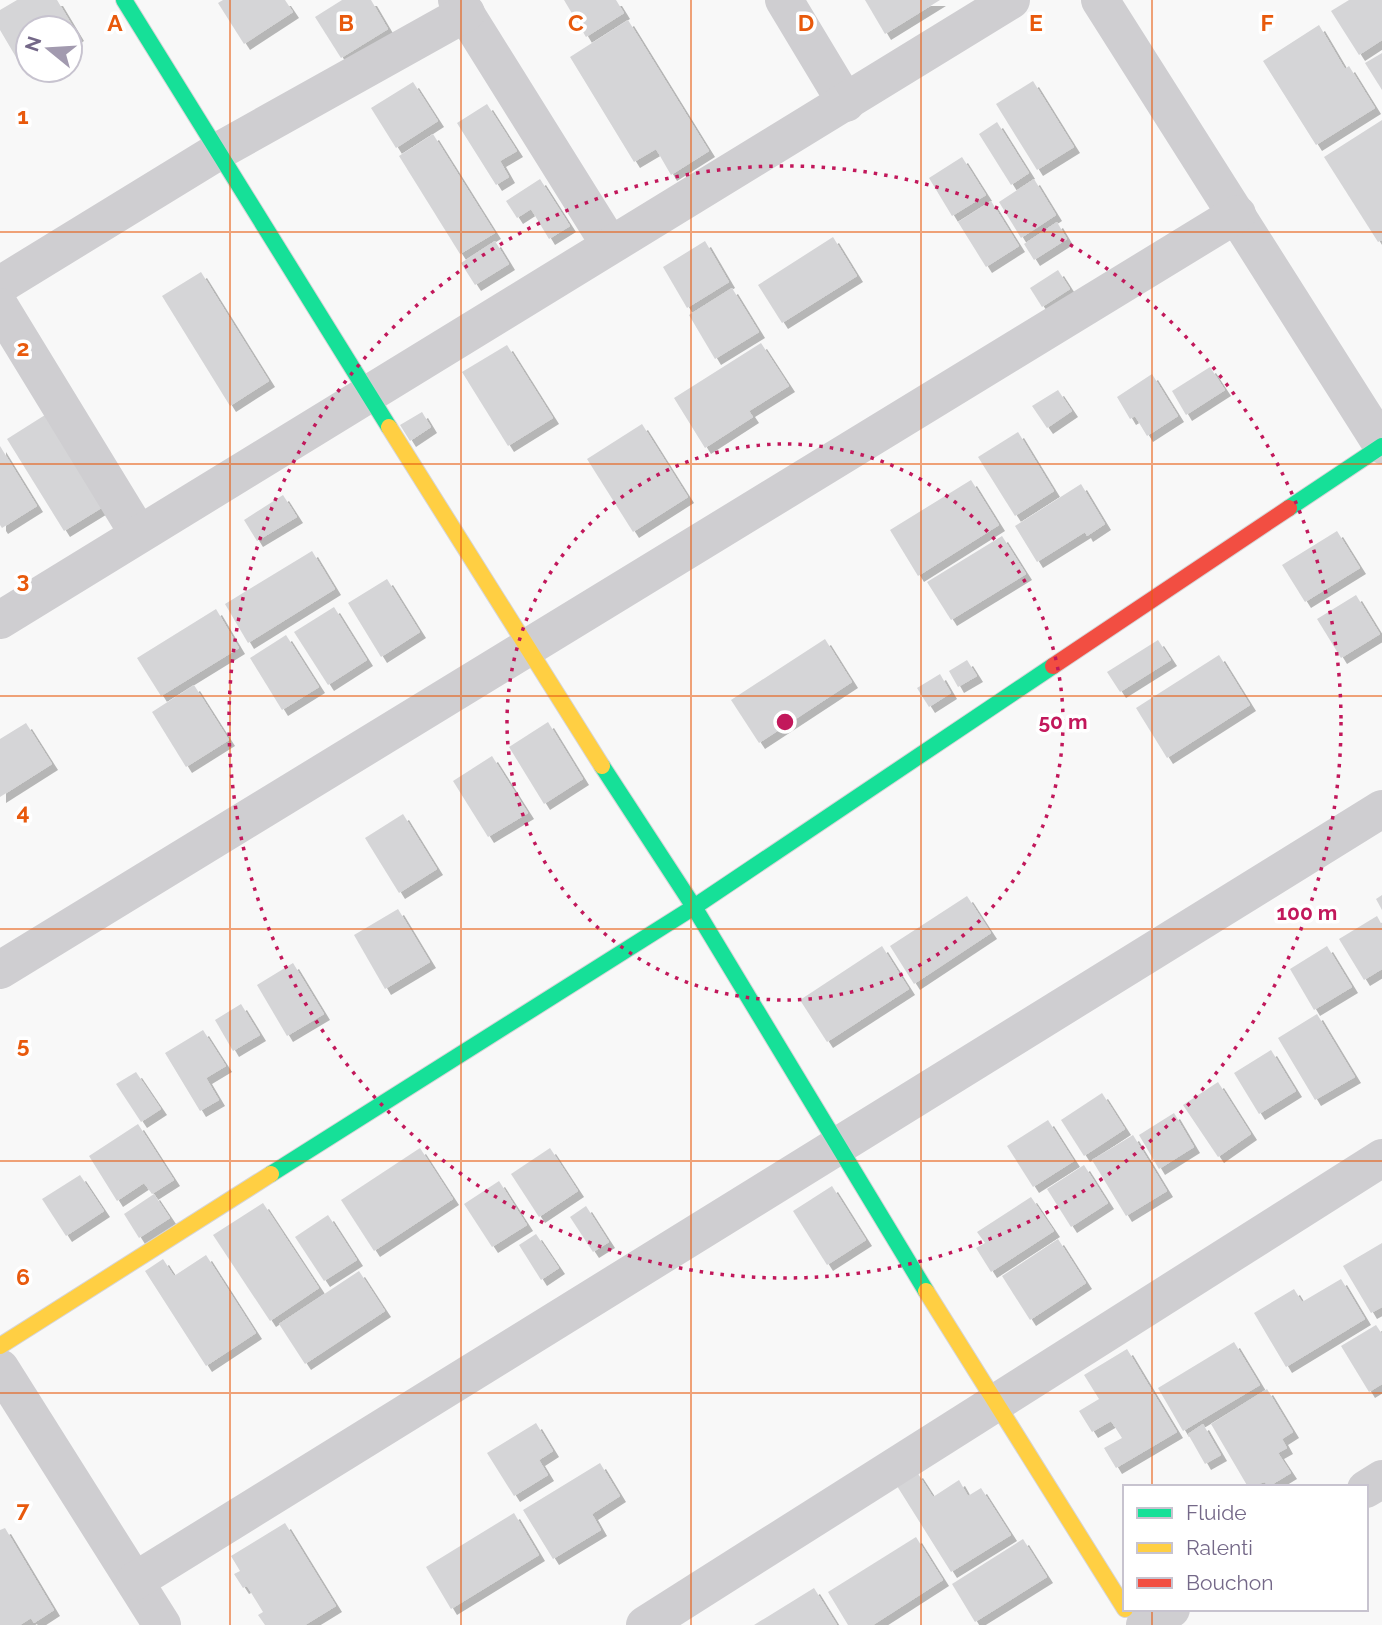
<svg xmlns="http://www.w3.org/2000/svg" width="1382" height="1625" font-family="Raleway,sans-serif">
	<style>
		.building { fill: #d5d5d7; filter: url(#shadow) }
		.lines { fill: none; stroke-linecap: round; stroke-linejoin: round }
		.fast-casing { stroke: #d6d5d7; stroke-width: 18 }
		.slow-casing { stroke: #d6d5d7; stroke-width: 18 }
		.jam-casing { stroke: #d6d5d7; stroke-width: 18 }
		.street { stroke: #cfced1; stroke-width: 38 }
		.fast { stroke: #16e098; stroke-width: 16 }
		.slow { stroke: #ffcf43; stroke-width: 16 }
		.jam { stroke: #f24e42; stroke-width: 16 }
		.grid { fill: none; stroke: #e8590c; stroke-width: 2; stroke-opacity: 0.55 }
		.ring { fill: none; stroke: #c2185b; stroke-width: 3.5; stroke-dasharray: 3.5 7 }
		.grid-label { font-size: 23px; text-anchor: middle; font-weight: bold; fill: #e8590c; stroke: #fff; stroke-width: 7; stroke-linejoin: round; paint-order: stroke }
		.centre { fill: #c2185b; stroke: #fff; stroke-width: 3.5 }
		.ring-label { font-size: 21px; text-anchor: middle; font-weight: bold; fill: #c2185b; stroke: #fff; stroke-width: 7; stroke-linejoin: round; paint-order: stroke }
	</style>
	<defs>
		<filter id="shadow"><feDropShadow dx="6" dy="6" stdDeviation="0" flood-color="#0004"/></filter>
	</defs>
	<rect width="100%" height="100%" fill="#f8f8f8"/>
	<g class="building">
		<path d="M17 0H57L78 35 70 40V28H28V66L23 69 0 30V10Z"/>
		<path d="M223 0H285L293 12 244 44 218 3Z"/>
		<path d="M342 0H371L388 29 341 58 315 17Z"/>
		<path d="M564 0H616L624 13 586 37Z"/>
		<path d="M865 0H940L885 34Z"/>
		<path d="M1349 0H1382V40L1359 55 1331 11Z"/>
		<path d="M628 20 709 151 671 175 656 149 634 162 570 57Z"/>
		<path d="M1319 25 1345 69 1349 66 1375 108 1316 145 1263 61Z"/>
		<path d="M1382 53V90L1365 63Z"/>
		<path d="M1033 81 1074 147 1037 170 996 104Z"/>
		<path d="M413 82 438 121 396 148 371 108Z"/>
		<path d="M487 104 517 151 500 161 509 177 496 185 457 123Z"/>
		<path d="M1382 120V240L1378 242 1324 157Z"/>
		<path d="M997 122 1029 173 1011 185 979 134Z"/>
		<path d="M433 134 495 233 460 254 399 156Z"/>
		<path d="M962 157 986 195 952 216 929 178Z"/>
		<path d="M540 179 570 226 549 239 531 209 517 218 506 201Z"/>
		<path d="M1034 179 1056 215 1021 238 999 202Z"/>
		<path d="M991 201 1019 246 986 267 958 222Z"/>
		<path d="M1057 222 1067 239 1034 260 1024 244Z"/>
		<path d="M833 237 857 276 782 323 758 285Z"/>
		<path d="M495 241 509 264 475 285 461 263Z"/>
		<path d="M705 241 729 282 687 308 663 267Z"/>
		<path d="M1058 270 1070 289 1042 307 1030 288Z"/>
		<path d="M201 272 269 381 230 406 162 296Z"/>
		<path d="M732 288 759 332 715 359 689 315Z"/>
		<path d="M761 343 789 386 749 411 753 417 705 448 674 398Z"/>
		<path d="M507 345 553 418 508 446 462 372Z"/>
		<path d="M1210 367 1225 390 1186 415 1172 391Z"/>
		<path d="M1152 374 1178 416 1147 436 1135 416 1130 419 1117 397Z"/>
		<path d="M1058 390 1072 411 1047 428 1032 406Z"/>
		<path d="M422 412 431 427 410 441 400 425Z"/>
		<path d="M45 415 103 507 64 531 7 439Z"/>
		<path d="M642 424 688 497 633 532 587 459Z"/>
		<path d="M1018 432 1054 491 1015 516 978 457Z"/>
		<path d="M0 446 37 506 2 528 0 525Z"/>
		<path d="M971 480 999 525 918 576 890 530Z"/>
		<path d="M1081 484 1105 524 1087 536 1085 532 1037 562 1015 526Z"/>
		<path d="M283 495 297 517 257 541 244 520Z"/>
		<path d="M1337 531 1360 568 1305 602 1282 565Z"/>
		<path d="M1002 536 1026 574 951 620 927 582Z"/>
		<path d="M312 551 335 589 248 643 225 604Z"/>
		<path d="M387 579 420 632 381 657 348 603Z"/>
		<path d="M1356 595 1380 634 1341 658 1317 619Z"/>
		<path d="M334 607 367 660 328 685 294 632Z"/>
		<path d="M216 609 239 648 161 696 137 658Z"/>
		<path d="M286 635 319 687 282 710 250 658Z"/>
		<path d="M825 639 852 682 759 743 731 700Z"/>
		<path d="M1158 640 1171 660 1120 692 1107 672Z"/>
		<path d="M1219 655 1250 705 1167 758 1136 708Z"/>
		<path d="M967 660 977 676 958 687 949 671Z"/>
		<path d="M940 674 951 693 929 707 917 688Z"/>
		<path d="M194 685 229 740 186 767 152 712Z"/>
		<path d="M548 722 583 779 544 804 509 747Z"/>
		<path d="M26 723 52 764 0 797V739Z"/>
		<path d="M492 756 528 813 488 837 453 781Z"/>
		<path d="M403 814 437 869 399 893 365 838Z"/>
		<path d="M1382 895V910L1376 899Z"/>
		<path d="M967 896 991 933 914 984 890 946Z"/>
		<path d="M398 909 430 962 385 989 354 935Z"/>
		<path d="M1377 916 1382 925V969L1364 980 1339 939Z"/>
		<path d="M882 946 909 989 827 1042 800 1000Z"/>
		<path d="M1327 946 1352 987 1314 1010 1290 969Z"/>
		<path d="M293 963 324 1014 287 1036 257 985Z"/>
		<path d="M241 1004 260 1035 233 1051 215 1020Z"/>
		<path d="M1317 1014 1355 1077 1315 1100 1278 1038Z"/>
		<path d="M203 1030 226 1066 206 1078 219 1100 200 1111 165 1053Z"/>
		<path d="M1271 1050 1296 1091 1259 1114 1234 1073Z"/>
		<path d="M136 1072 161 1109 141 1122 116 1084Z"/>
		<path d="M1218 1082 1251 1134 1218 1157 1183 1105Z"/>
		<path d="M1102 1093 1125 1129 1084 1156 1061 1120Z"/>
		<path d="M1174 1113 1194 1147 1159 1169 1139 1135Z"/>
		<path d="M1048 1120 1074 1161 1033 1187 1007 1146Z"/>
		<path d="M138 1124 174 1180 152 1194 144 1183 117 1201 89 1156Z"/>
		<path d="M1133 1135 1167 1191 1126 1216 1092 1160Z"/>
		<path d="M420 1148 453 1199 374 1251 341 1200Z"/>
		<path d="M550 1148 578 1191 539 1217 511 1174Z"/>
		<path d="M1084 1165 1108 1203 1071 1227 1047 1189Z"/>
		<path d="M80 1175 104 1211 66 1236 42 1199Z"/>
		<path d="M499 1181 527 1225 492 1247 464 1204Z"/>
		<path d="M832 1186 866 1240 827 1265 793 1211Z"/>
		<path d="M154 1194 170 1218 139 1238 124 1214Z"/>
		<path d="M1031 1197 1054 1231 991 1272 976 1248 985 1243 977 1232Z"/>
		<path d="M263 1203 319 1288 270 1321 213 1235Z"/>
		<path d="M586 1206 609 1242 593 1252 570 1217Z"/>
		<path d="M328 1215 357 1260 324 1281 295 1237Z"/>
		<path d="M536 1234 559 1268 541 1280 519 1245Z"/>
		<path d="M1058 1239 1086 1283 1030 1320 1002 1276Z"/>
		<path d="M1382 1243V1307L1371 1313 1343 1266Z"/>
		<path d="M206 1255 256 1333 206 1366 145 1271 163 1259 174 1276Z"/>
		<path d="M359 1271 385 1311 305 1364 279 1324Z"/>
		<path d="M1341 1279 1365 1319 1286 1367 1254 1313 1294 1289 1302 1302Z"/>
		<path d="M1376 1325 1382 1334V1384L1369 1392 1341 1346Z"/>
		<path d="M1234 1342 1260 1385 1183 1431 1158 1388Z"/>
		<path d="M1127 1349 1177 1432 1116 1468 1104 1448 1122 1438 1111 1421 1092 1432 1079 1411 1099 1399 1084 1375Z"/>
		<path d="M1267 1389 1293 1432 1282 1439 1287 1448 1278 1453 1291 1473 1268 1487 1265 1482 1248 1487 1211 1424Z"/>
		<path d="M536 1423 553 1451 539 1460 548 1475 514 1496 487 1453Z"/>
		<path d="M1203 1424 1221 1455 1205 1464 1188 1434Z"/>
		<path d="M600 1463 620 1496 592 1514 601 1530 553 1559 523 1510Z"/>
		<path d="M917 1472 933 1497 959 1480 968 1496 981 1488 1011 1535 951 1572 897 1486Z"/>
		<path d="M514 1513 539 1555 451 1609 426 1567Z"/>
		<path d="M285 1523 336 1606 305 1625H265L258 1615 263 1612 247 1586 243 1588 234 1574 240 1571 231 1556Z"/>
		<path d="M5 1528 54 1610 34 1623 31 1618 20 1625H0V1530Z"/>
		<path d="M916 1537 943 1580 873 1625H848L828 1592Z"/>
		<path d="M1023 1539 1047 1577 975 1622 952 1584Z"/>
		<path d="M814 1588 837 1625H754Z"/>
	</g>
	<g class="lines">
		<g class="fast-casing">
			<g id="fast">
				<path d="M124 0 389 427"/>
				<path d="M1289 508 1382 446"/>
				<path d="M602 766 694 907 926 1291"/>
				<path d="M271 1174 694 907 1053 666"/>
			</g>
		</g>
		<g class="slow-casing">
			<g id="slow">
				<path d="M389 427 602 766"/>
				<path d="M926 1291 1125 1609"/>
				<path d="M0 1346 271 1174"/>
			</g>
		</g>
		<g class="jam-casing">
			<path id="jam" d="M1053 666 1289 508"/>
		</g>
		<g class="street">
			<path d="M457 0 610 245"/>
			<path d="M784 0 846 103"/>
			<path d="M1100 0 1382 445"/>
			<path d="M0 285 217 152 466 13"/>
			<path d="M0 307 138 533"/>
			<path d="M0 620 1011 0"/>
			<path d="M0 970 1237 214"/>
			<path d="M0 1368 162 1625"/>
			<path d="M1366 1489 1382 1479"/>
			<path d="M135 1581 1382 809"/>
			<path d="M645 1625 1382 1158"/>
			<path d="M1145 1625 1171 1609"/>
		</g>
		<use href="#fast" class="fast"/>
		<use href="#slow" class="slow"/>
		<use href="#jam" class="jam"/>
	</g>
	<path class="grid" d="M230 0V1625M461 0V1625M691 0V1625M921 0V1625M1152 0V1487M0 232H1382M0 464H1382M0 696H1382M0 929H1382M0 1161H1382M0 1393H1382M1152 1609V1625"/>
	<g class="ring">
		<circle cx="785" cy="722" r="278"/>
		<circle cx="785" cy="722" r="556"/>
	</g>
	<g class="grid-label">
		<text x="115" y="31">A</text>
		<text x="346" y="31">B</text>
		<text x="576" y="31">C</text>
		<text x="806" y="31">D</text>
		<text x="1036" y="31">E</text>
		<text x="1267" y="31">F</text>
		<text x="23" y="124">1</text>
		<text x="23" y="356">2</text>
		<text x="23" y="588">3</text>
		<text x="23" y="820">4</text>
		<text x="23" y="1053">5</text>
		<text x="23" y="1285">6</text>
		<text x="23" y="1517">7</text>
	</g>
	<circle cx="785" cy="722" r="10" class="centre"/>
	<g class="ring-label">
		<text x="1063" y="729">50 m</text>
		<text x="1307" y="920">100 m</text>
	</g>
	<rect x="1123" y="1485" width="245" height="126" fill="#ffffff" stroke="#c7c3cf" stroke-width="2"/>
	<rect x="1137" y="1508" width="35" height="10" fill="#16e098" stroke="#c7c3cf" stroke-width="2"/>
	<text x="1186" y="1520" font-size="21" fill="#746888">Fluide</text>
	<rect x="1137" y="1543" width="35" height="10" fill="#ffcf43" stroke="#c7c3cf" stroke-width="2"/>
	<text x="1186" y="1555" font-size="21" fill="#746888">Ralenti</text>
	<rect x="1137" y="1578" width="35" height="10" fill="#f24e42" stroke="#c7c3cf" stroke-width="2"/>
	<text x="1186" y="1590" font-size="21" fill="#746888">Bouchon</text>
	<g transform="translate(49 49) rotate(288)"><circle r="33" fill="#ffffff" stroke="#c7c3cf" stroke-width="2"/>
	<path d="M0-5L12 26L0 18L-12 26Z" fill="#a29aaf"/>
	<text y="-10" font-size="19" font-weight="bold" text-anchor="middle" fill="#746888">N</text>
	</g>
</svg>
